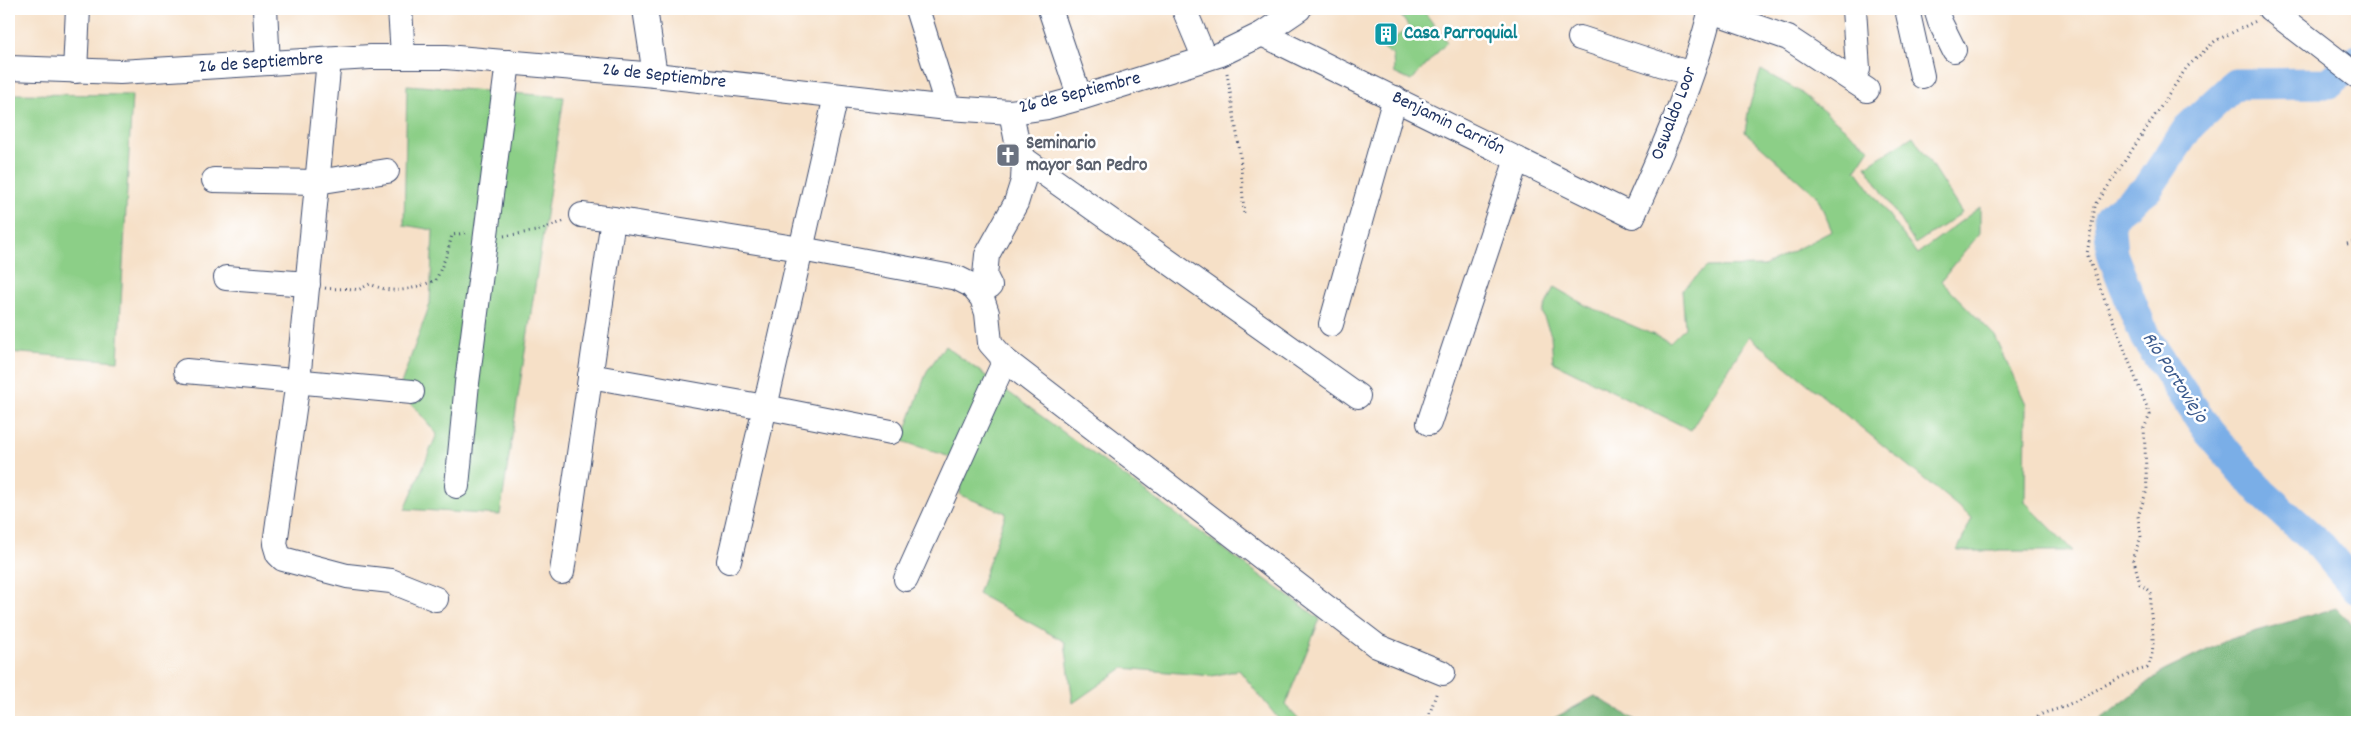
<svg xmlns="http://www.w3.org/2000/svg" width="2366" height="731" font-family="Dekko,sans-serif">
	<style>
		.green { fill: #8ccf87; stroke: #547f72 }
		.forest { fill: #71b274; stroke: #467069 }
		.lines { fill: none; stroke-linecap: round; stroke-linejoin: round }
		.river { stroke: #7aaee7; stroke-width: 31 }
		.minor-casing { stroke: #3c4a6e; stroke-width: 26 }
		.path { stroke: #3c4a6e; stroke-width: 3; stroke-dasharray: 1 4; stroke-linecap: butt }
		.minor { stroke: #fff; stroke-width: 24 }
		.labels { text-anchor: middle; dominant-baseline: central; stroke-width: 5; stroke-linejoin: round; paint-order: stroke }
		.culture-label { font-size: 19px; font-weight: bold; fill: #0d838f; stroke: #fff; text-anchor: start }
		.street-label { font-size: 19px; fill: #1b2f5e; stroke: #fff }
		.worship-label { font-size: 19px; font-weight: bold; fill: #5b616d; stroke: #fff; text-anchor: start }
		.water-label { font-size: 20px; font-style: italic; fill: #3c5b8e; stroke: #fff }
	</style>
	<rect width="100%" height="100%" fill="#fff"/>
	<filter id="ink" filterUnits="userSpaceOnUse"><feTurbulence type="fractalNoise" baseFrequency=".02" numOctaves="2"/><feDisplacementMap in="SourceGraphic" scale="10" xChannelSelector="R" yChannelSelector="G"/><feConvolveMatrix kernelMatrix="1 2 1 2 8 2 1 2 1" color-interpolation-filters="sRGB"/></filter>
	<filter id="wash" filterUnits="userSpaceOnUse"><feTurbulence type="fractalNoise" baseFrequency=".0096" numOctaves="4" result="noise"/><feDisplacementMap in="SourceGraphic" scale="20" xChannelSelector="R" yChannelSelector="G"/><feGaussianBlur stdDeviation="1.12" result="paint"/><feColorMatrix in="noise" values="0 0 0 0 0 0 0 0 0 0 0 0 0 0 0 0 0 1.4 0 .05"/><feComposite in="paint" operator="in"/></filter>
	<g filter="url(#wash)">
		<rect width="100%" height="100%" fill="#f6e0c7"/>
		<g class="green">
			<path d="M1396 9H1422L1447 42 1411 81 1394 73 1393 55 1382 48 1409 27Z"/>
			<path d="M1761 70 1799 91 1870 149 1856 170 1917 254 1980 207V233L1941 281 1995 336 2026 404 2025 502 2073 551H1957L1972 518 1749 336 1691 430 1553 362 1551 335 1542 313 1554 287 1585 305 1670 342 1685 327 1682 290 1707 267 1764 266 1832 231 1817 196 1745 132 1749 107Z"/>
			<path d="M407 85 564 97 500 515 405 509 437 434 399 389 430 304 433 230 404 225Z"/>
			<path d="M9 94 132 95 118 361 9 352Z"/>
			<path d="M1913 136 1962 213 1915 244 1866 166Z"/>
			<path d="M945 346 1320 619 1285 705 1301 722H1281L1239 670 1212 676 1123 668 1073 703 1065 642 978 594 1006 513 960 495 962 461 902 441 927 371Z"/>
		</g>
		<g class="forest">
			<path d="M2336 608 2357 630V722H2097L2162 672 2230 639Z"/>
			<path d="M1595 696 1639 722H1547Z"/>
		</g>
		<g class="lines">
			<path class="river" d="M2357 60 2329 83 2235 84 2188 128 2148 188 2109 218 2112 254 2145 337 2209 432 2262 493 2321 546 2357 589"/>
		</g>
	</g>
	<g filter="url(#ink)">
		<g class="lines">
			<g class="minor-casing">
				<g id="minor">
					<path d="M265 9 268 63"/>
					<path d="M400 9 403 55"/>
					<path d="M645 9 655 75"/>
					<path d="M917 9 948 108"/>
					<path d="M1050 9 1080 98"/>
					<path d="M1184 9 1205 59"/>
					<path d="M1854 9 1858 69"/>
					<path d="M1907 9 1922 76"/>
					<path d="M1936 9 1940 22 1954 50"/>
					<path d="M2270 9 2357 76"/>
					<path d="M1711 11 1788 38 1867 90"/>
					<path d="M1262 34 1633 216C1663 149 1694 80 1711 9"/>
					<path d="M1580 38 1691 74"/>
					<path d="M329 60 298 381 275 544 278 554 283 559 347 576 391 581 436 599"/>
					<path d="M9 68 120 72 371 57H446L655 75 948 108 1011 112 1047 107 1080 98 1221 54 1262 34 1299 9"/>
					<path d="M75 71 78 9"/>
					<path d="M836 96 765 407 891 432"/>
					<path d="M1024 159 1358 396"/>
					<path d="M214 180 317 182 387 171"/>
					<path d="M582 215 613 219"/>
					<path d="M226 278 308 284"/>
					<path d="M990 286 985 276 987 255 1016 203 1023 181 1024 159 1017 142 1011 112"/>
					<path d="M1331 324 1395 98"/>
					<path d="M186 371 412 392"/>
					<path d="M590 376 765 407 729 561"/>
					<path d="M1429 423 1517 159"/>
					<path d="M457 486 467 383 508 62"/>
					<path d="M562 572 613 219 801 249 957 278 971 285 982 298 987 313 990 343 1005 360 1377 646 1443 673"/>
					<path d="M906 579 1005 360"/>
				</g>
			</g>
			<g class="path">
				<path d="M1227 73 1240 152 1244 215"/>
				<path d="M504 236 537 231 565 221"/>
				<path d="M2347 244 2357 241"/>
				<path d="M325 288C337 290 347 287 358 290L370 284C395 295 410 290 436 280L447 254 452 235 466 233"/>
				<path d="M1424 722 1429 716 1437 691"/>
				<path d="M2029 722C2040 712 2052 712 2065 706 2092 694 2118 675 2147 668 2157 650 2152 626 2150 606 2150 602 2151 597 2151 594 2150 589 2143 587 2140 584L2133 557 2141 537 2138 516 2147 490 2144 428 2150 415 2087 254 2095 206 2187 67 2215 41 2256 21"/>
			</g>
			<use href="#minor" class="minor"/>
		</g>
	</g>
	<defs>
		<g id="building-square" transform="scale(1.25)"><rect x="-9" y="-9" width="18" height="18" rx="4" fill="#0f9aa8" stroke="#fff"/><path d="M-4-6H4V6H1V3H-1V6H-4ZM-2.5-4.3h1.7v1.8h-1.7ZM.8-4.3h1.7v1.8H.8ZM-2.5-1h1.7V.8h-1.7ZM.8-1h1.7V.8H.8Z" fill="#fff"/></g>
		<g id="church-square" transform="scale(1.25)"><rect x="-9" y="-9" width="18" height="18" rx="4" fill="#6b7280" stroke="#fff"/><path d="M-1.2-6h2.4v3.5h3.3v2.4h-3.3V6h-2.4V-.1h-3.3v-2.4h3.3Z" fill="#fff"/></g>
	</defs>
	<g fill-rule="evenodd">
		<use href="#building-square" x="1386" y="34"/>
		<use href="#church-square" x="1008" y="155"/>
	</g>
	<g class="labels">
		<g class="culture-label">
			<text x="1404" y="34">Casa Parroquial</text>
		</g>
		<g class="street-label">
			<text transform="translate(261 64) rotate(-4)">26 de Septiembre</text>
			<text transform="translate(664 77) rotate(6)">26 de Septiembre</text>
			<text transform="translate(1080 94) rotate(-14)">26 de Septiembre</text>
			<text transform="translate(1675 114) rotate(-69)">Oswaldo Loor</text>
			<text transform="translate(1448 124) rotate(26)">Benjamin Carrión</text>
		</g>
		<g class="worship-label">
			<text x="1026" y="144">Seminario<tspan x="1026" dy="22">mayor San Pedro</tspan></text>
		</g>
		<g class="water-label">
			<text transform="translate(2174 378) rotate(57)">Río Portoviejo</text>
		</g>
	</g>
	<rect width="2366" height="731" fill="none" stroke="#fff" stroke-width="30"/>
</svg>
